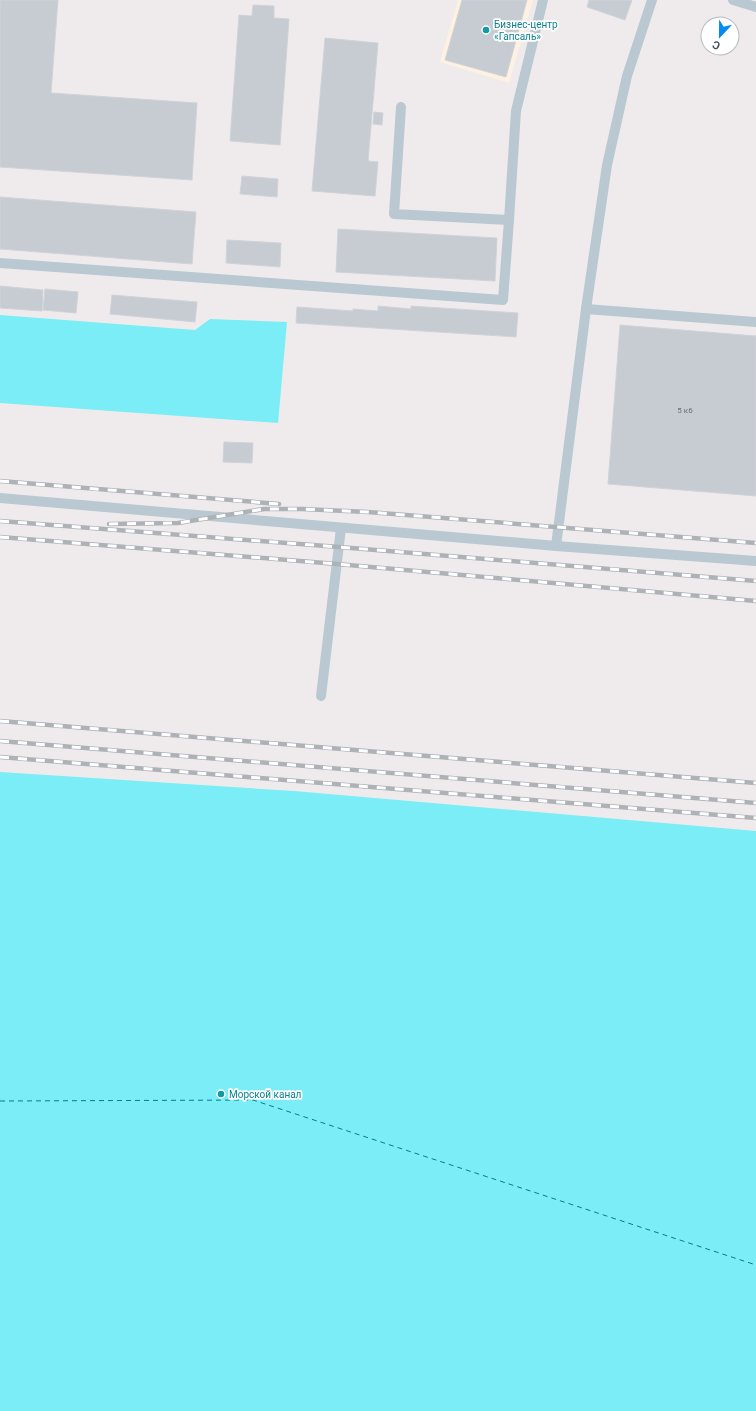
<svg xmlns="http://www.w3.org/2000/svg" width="756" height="1411" font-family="Roboto,sans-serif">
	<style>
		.commercial { fill: #fef1e1 }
		.water { fill: #7bedf6 }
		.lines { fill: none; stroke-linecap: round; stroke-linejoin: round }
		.ferry { stroke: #047e88; stroke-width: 1; stroke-dasharray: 5 4; stroke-linecap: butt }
		.building { fill: #c7ccd2; stroke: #cfd3d9 }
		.service { stroke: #bac9d1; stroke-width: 10 }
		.rail-casing { stroke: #adb2b7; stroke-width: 4.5 }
		.rail { stroke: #fff; stroke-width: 3; stroke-dasharray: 9; stroke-linecap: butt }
		.culture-dot { fill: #0f9aa8; stroke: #fff; stroke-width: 1.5 }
		.labels { text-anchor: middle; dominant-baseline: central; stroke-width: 3.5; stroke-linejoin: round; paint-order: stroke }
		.number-label { font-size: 8px; fill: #637179 }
		.culture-label { font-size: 10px; fill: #0d838f; stroke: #fff; text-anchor: start }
	</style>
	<rect width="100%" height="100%" fill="#efebec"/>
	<path class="commercial" d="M458 0H533L509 83 440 62Z"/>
	<g class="water">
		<path d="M0 315 195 330 210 319 287 322 278 423 0 403Z"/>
		<path d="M0 772 294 791 756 831V1411H0Z"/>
	</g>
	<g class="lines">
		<path class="ferry" d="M0 1101 253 1100 756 1265"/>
	</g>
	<g class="building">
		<path d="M0 0H58L51 93 197 103 192 180 0 167Z"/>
		<path d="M462 0H527L506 77 445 60Z"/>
		<path d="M589 0H632L625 20 587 7Z"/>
		<path d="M253 5 274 6V18L289 19 280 145 230 141 239 15 252 16Z"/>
		<path d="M325 38 378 43 368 161 378 162 375 196 312 191Z"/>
		<path d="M374 112 383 113 382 125 373 124Z"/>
		<path d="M242 176 278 179 277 197 240 194Z"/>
		<path d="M0 197 196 212 192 264 0 249Z"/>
		<path d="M338 229 497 238 495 281 336 272Z"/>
		<path d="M227 240 281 243 280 267 226 263Z"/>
		<path d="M0 286 43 290 42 311 0 308Z"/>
		<path d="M45 289 78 292 76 313 43 310Z"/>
		<path d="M112 295 197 302 195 322 110 314Z"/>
		<path d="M378 306 411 309V306L518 313 516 337 296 323 297 307 353 311V309L378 311Z"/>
		<path d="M620 325 756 336V496L608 484Z"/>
		<path d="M224 442 253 443 252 463 223 462Z"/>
	</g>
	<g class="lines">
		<g class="service">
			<path d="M733 0 756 7"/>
			<path d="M401 107 394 214 509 220 516 111 543 0"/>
			<path d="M0 263 503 300 509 220"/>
			<path d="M586 309 756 322"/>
			<path d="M0 498 556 546 586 309 607 165 627 76 652 0"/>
			<path d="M556 546 756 561"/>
			<path d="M321 696 341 528"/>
		</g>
		<g class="rail-casing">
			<g id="rail">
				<path d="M0 481 279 504"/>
				<path d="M0 521 339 547 756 581"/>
				<path d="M109 524 178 523 264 509H302L368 512 756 543"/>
				<path d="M0 537 337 564 756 601"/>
				<path d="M0 721 756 783"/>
				<path d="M0 741 756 803"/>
				<path d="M0 757 756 818"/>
			</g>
		</g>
		<use href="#rail" class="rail"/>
	</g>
	<g class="culture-dot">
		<circle cx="486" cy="30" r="4"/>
		<circle cx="221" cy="1094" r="4"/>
	</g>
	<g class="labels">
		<g class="number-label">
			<text x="685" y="410">5 к6</text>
		</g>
		<g class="culture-label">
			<text x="494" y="24">Бизнес-центр<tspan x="494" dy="12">«Гапсаль»</tspan></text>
			<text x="229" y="1094">Морской канал</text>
		</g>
	</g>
	<g transform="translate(720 36) rotate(202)"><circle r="19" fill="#ffffff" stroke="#b3babd"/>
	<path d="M0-3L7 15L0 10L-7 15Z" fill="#048bf1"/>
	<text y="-6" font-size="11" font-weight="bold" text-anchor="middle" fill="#42535b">С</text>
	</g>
</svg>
